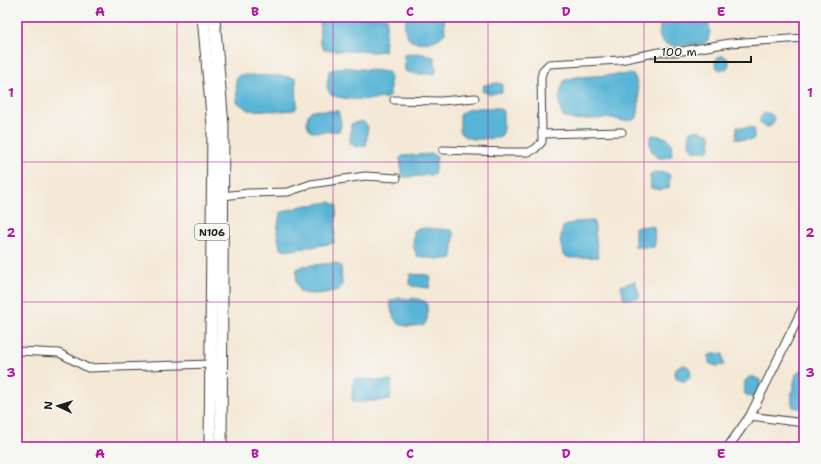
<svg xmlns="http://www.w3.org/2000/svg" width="821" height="464" font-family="'Shantell Sans',sans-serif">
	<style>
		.water { fill: #59b5d7; stroke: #3a687a }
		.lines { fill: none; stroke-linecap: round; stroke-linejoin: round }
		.minor-casing { stroke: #3c3b38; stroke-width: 9 }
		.tertiary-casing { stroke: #3c3b38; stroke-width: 10 }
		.trunk-casing { stroke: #3c3b38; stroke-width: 13 }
		.minor { stroke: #fff; stroke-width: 7 }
		.tertiary { stroke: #fff; stroke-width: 8 }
		.trunk { stroke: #fff; stroke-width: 11 }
		.grid { fill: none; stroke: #b5179e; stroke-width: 1; stroke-opacity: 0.55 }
		.labels { text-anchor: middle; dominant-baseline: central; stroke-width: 3; stroke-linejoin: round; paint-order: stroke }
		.shield { fill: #f6f6f2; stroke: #5d5d5c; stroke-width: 1 }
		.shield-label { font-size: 10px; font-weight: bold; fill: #1c1c1c }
		.neatline { fill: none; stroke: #b5179e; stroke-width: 1.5 }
		.grid-label { font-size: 13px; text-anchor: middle; font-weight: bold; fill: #b5179e }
	</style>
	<rect width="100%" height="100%" fill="#f6f6f2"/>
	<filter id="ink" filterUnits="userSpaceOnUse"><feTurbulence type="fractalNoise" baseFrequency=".025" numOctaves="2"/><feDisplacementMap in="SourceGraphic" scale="8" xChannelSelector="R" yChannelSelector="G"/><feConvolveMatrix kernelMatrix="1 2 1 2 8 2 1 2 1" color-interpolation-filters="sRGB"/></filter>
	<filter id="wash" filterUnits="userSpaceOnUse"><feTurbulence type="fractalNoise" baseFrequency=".012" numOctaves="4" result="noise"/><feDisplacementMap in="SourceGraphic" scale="16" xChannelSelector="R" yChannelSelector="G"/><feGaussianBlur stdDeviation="0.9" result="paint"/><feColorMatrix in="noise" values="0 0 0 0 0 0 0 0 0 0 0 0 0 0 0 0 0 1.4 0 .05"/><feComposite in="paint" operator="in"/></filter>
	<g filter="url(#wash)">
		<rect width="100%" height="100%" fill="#f4e8d6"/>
		<g class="water">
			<path d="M321 17H387L384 51 373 52 324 50C317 42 320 27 321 17Z"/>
			<path d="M407 17H444L445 33C437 43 423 44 411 41 404 34 403 25 407 17Z"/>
			<path d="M663 17H708L710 31 708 40C703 45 694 45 687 45 664 48 653 43 663 17Z"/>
			<path d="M415 53 429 55 435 58 436 71 435 74H416L405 71 404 55Z"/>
			<circle cx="722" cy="63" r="7"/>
			<path d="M343 67 388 72 390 74V95L387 98C368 100 349 101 331 95L327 87 329 71Z"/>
			<path d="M629 74 634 75C640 88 640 105 637 118 632 121 619 122 614 118L574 120 563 116C557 105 559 90 565 80L577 77Z"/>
			<path d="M240 75 282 76 296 78 297 106 295 110 281 111 249 110 237 102 236 78Z"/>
			<path d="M497 83 502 84V92L489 94 482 91 484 85Z"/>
			<path d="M498 108 503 111V132L501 137C488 138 470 143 460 133V114C469 106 487 108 498 108Z"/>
			<path d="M312 110 338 111C340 118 343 125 339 131L311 132C306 126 305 116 312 110Z"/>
			<circle cx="767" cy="120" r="7"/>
			<path d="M362 121 368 126 366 146 355 147 350 143 351 124Z"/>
			<path d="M737 127 754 128V138L752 140 736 139Z"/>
			<path d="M695 130 709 133 711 138 710 148 707 151H695L691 148 689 144 690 132Z"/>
			<path d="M655 135 667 138 671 142 672 155C658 165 646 151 651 136Z"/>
			<path d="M432 154 437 157 434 175 405 177 402 175 400 158 402 156Z"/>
			<path d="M654 172 666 173 670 175 669 188 661 190 651 188 650 174Z"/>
			<path d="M330 202 337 205 334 243 292 250 280 249 277 232 280 213 302 206Z"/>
			<path d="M594 221 598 257 570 258 563 255 560 241 563 227 575 222Z"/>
			<path d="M651 226 654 227 655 244 654 247H636L635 246V227Z"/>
			<path d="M425 228 452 230 454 233 452 259H435L417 256 413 246 414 231 416 229Z"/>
			<path d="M335 263 341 266 342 285 339 290C327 293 312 296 300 292L296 281 297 269 302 266Z"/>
			<path d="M410 274 429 275 431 277 429 288 412 286 409 283Z"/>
			<path d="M635 281 640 296 639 298 624 299 621 286Z"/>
			<path d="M399 298 418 299 426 302C428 309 429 319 424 325 400 328 393 327 390 301Z"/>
			<path d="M714 353 723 354 724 365 716 366 709 363 708 356Z"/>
			<circle cx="683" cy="373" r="8"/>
			<path d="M804 369V409L793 407C789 396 794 385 796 374Z"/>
			<path d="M749 377H754L760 380C761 385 760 393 756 398L748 396 744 393 745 381Z"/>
			<path d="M354 379 392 381 390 400 356 402 352 400Z"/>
		</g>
	</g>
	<g filter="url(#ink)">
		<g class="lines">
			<g class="minor-casing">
				<g id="minor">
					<path d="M394 100 441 101 475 98"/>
					<path d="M542 134 622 132"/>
					<path d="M443 150 505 152H529L535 149 542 142V133L541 77 543 70 549 64 620 60 659 52H676L730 43 804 38"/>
					<path d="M223 196 248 193 288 192 311 184 365 176 397 178"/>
					<path d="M17 351 59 353 88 368 210 364"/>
					<path d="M750 416 804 423"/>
				</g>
			</g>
			<g class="tertiary-casing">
				<path id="tertiary" d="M728 447 750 416 804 306"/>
			</g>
			<g class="trunk-casing">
				<g id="trunk">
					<path d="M203 17 213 126 210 447"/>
					<path d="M214 17 223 126 221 447"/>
				</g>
			</g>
			<use href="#minor" class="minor"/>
			<use href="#tertiary" class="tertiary"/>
			<use href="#trunk" class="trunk"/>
		</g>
	</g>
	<path class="grid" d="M177 17V447M333 17V447M488 17V447M644 17V447M17 162H804M17 302H804"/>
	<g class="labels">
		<rect class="shield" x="195" y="224" width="34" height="16" rx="3"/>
		<g class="shield-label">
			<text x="212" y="232">N106</text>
		</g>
	</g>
	<rect width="821" height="464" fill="none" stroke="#f6f6f2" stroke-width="44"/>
	<g transform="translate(58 406) rotate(274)" stroke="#f6f6f2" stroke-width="3" paint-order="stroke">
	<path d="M0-3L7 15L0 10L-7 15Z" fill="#1c1c1c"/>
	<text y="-6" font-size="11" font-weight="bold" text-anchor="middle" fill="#1c1c1c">N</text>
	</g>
	<path d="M655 56v6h96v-6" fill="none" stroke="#1c1c1c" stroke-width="2"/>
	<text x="661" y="56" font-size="12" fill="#1c1c1c" stroke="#f6f6f2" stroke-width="3" paint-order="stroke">100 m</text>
	<rect x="22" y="22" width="777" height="420" class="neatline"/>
	<g class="grid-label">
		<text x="100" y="16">A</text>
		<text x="255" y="16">B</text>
		<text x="410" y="16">C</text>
		<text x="566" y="16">D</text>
		<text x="721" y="16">E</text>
		<text x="11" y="97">1</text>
		<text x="810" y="97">1</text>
		<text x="11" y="237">2</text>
		<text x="810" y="237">2</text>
		<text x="11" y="377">3</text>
		<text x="810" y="377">3</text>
		<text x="100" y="458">A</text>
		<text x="255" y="458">B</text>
		<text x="410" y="458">C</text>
		<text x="566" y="458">D</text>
		<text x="721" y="458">E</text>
	</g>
</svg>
